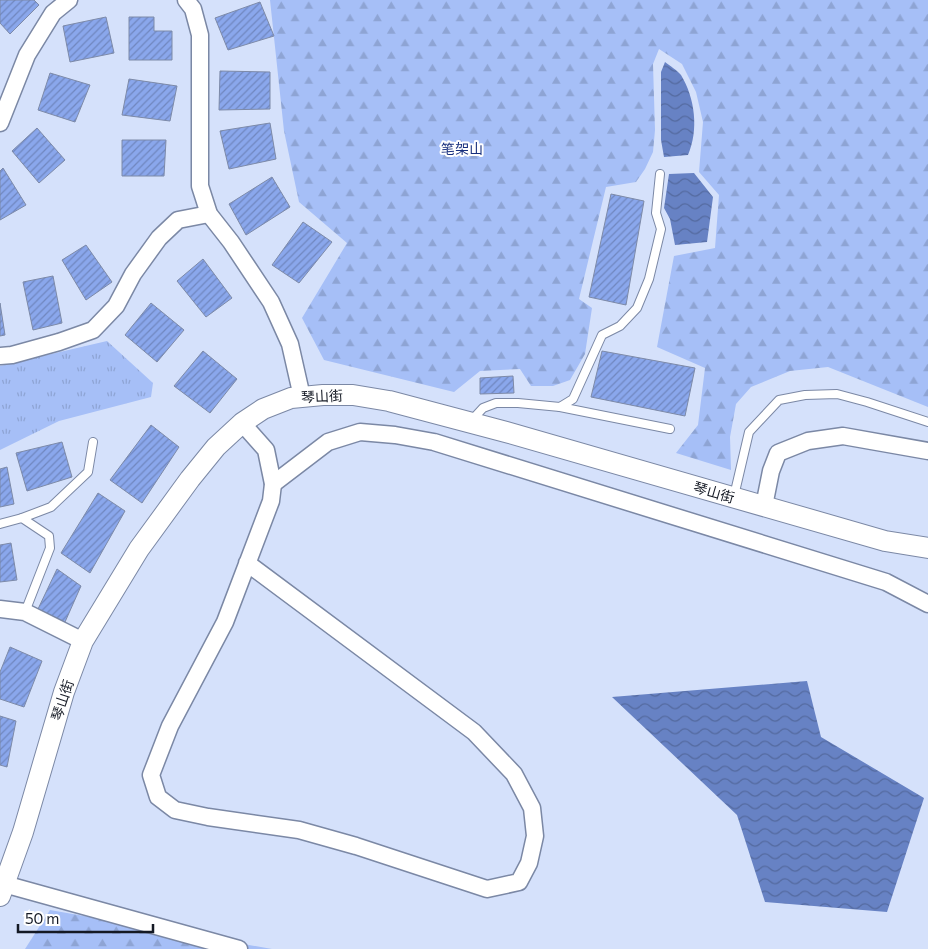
<svg xmlns="http://www.w3.org/2000/svg" width="928" height="949" font-family="Commissioner,'Noto Sans SC',sans-serif">
	<style>
		.grass { fill: url(#grass-tufts) }
		.forest { fill: url(#forest-firs) }
		.water { fill: url(#water-waves) }
		.building { fill: url(#building-hatch); stroke: #7d8aa8 }
		.lines { fill: none; stroke-linecap: round; stroke-linejoin: round }
		.service-casing { stroke: #7b88a5; stroke-width: 10 }
		.minor-casing { stroke: #7b88a5; stroke-width: 19 }
		.tertiary-casing { stroke: #7b88a5; stroke-width: 22 }
		.service { stroke: #fff; stroke-width: 8 }
		.minor { stroke: #fff; stroke-width: 16 }
		.tertiary { stroke: #fff; stroke-width: 20 }
		.labels { text-anchor: middle; dominant-baseline: central; stroke-width: 4; stroke-linejoin: round; paint-order: stroke }
		.park-label { font-size: 14px; fill: #172f7d; stroke: #fff }
		.street-label { font-size: 14px; fill: #141924; stroke: #fff }
	</style>
	<defs>
		<pattern id="grass-tufts" width="24" height="20" patternUnits="userSpaceOnUse" patternTransform="scale(1.25)"><rect width="24" height="20" fill="#a6bff7"/><path d="M3 7l-1-3M5 7V3M7 7l1-3M15 17l-1-3M17 17v-4M19 17l1-3" fill="none" stroke="#8ea4d4"/></pattern>
		<pattern id="forest-firs" width="22" height="20" patternUnits="userSpaceOnUse" patternTransform="scale(1.25)"><rect width="22" height="20" fill="#a6bff7"/><path d="M5 1l3.5 6h-7zM16 11l3.5 6h-7z" fill="#8ea4d4"/></pattern>
		<pattern id="water-waves" width="16" height="10" patternUnits="userSpaceOnUse" patternTransform="scale(1.25)"><rect width="16" height="10" fill="#6782c4"/><path d="M0 5q4-4 8 0t8 0" fill="none" stroke="#546a9f"/></pattern>
		<pattern id="building-hatch" width="6" height="6" patternUnits="userSpaceOnUse" patternTransform="scale(1.25)"><rect width="6" height="6" fill="#8aa7ec"/><path d="M-1 1l2-2M0 6l6-6M5 7l2-2" fill="none" stroke="#7087bf"/></pattern>
	</defs>
	<rect width="100%" height="100%" fill="#d5e1fb"/>
	<path class="grass" d="M107 341 153 383 151 397 59 421 0 450V366Z"/>
	<g class="forest">
		<path d="M270 0H928V407L828 367 790 371 751 387 736 404 730 437 731 470 676 453 698 425 705 368 657 347 674 256 715 248 719 195 699 172 703 122 696 92 682 64 659 49 653 64 655 130 653 152 645 169 636 182 606 187 579 299 592 308 585 354 570 380 553 386H531L520 369 480 371 454 392 324 360 302 318 347 243 299 202 284 131Z"/>
		<path d="M50 910 272 949H25Z"/>
	</g>
	<g class="water">
		<path d="M665 62C670 66 677 70 681 75 695 98 699 130 688 155L664 157 661 140V72Z"/>
		<path d="M694 173 713 197 707 242 675 245 670 219 664 208 669 174Z"/>
		<path d="M807 681 821 737 924 798 887 912 765 902 737 815 612 697Z"/>
	</g>
	<g class="building">
		<path d="M0 0H34L39 5 10 34 0 23Z"/>
		<path d="M260 2 274 36 228 50 215 18Z"/>
		<path d="M106 17 114 53 70 62 63 26Z"/>
		<path d="M129 17H154V31H172V60H129Z"/>
		<path d="M220 71 270 72V109L219 110Z"/>
		<path d="M50 73 90 85 75 122 38 110Z"/>
		<path d="M129 79 177 86 170 121 122 115Z"/>
		<path d="M270 123 276 159 229 169 220 131Z"/>
		<path d="M37 128 65 160 39 183 12 151Z"/>
		<path d="M122 140H166L164 176H122Z"/>
		<path d="M3 168 26 205 0 220V171Z"/>
		<path d="M272 177 290 207 246 235 229 204Z"/>
		<path d="M611 194 644 201 626 305 589 297Z"/>
		<path d="M303 222 332 242 299 283 272 265Z"/>
		<path d="M86 245 112 282 86 300 62 260Z"/>
		<path d="M203 259 232 298 206 317 177 281Z"/>
		<path d="M53 276 62 323 33 330 23 282Z"/>
		<path d="M0 303 5 335 0 336Z"/>
		<path d="M151 303 184 330 157 362 125 335Z"/>
		<path d="M203 351 237 379 210 413 174 386Z"/>
		<path d="M602 351 695 368 685 416 591 397Z"/>
		<path d="M513 376 514 393 480 394V378Z"/>
		<path d="M151 425 179 447 142 503 110 480Z"/>
		<path d="M62 442 72 477 27 491 16 453Z"/>
		<path d="M7 467 14 504 0 507V469Z"/>
		<path d="M98 493 125 511 90 573 61 553Z"/>
		<path d="M11 543 17 580 0 582V545Z"/>
		<path d="M57 569 81 586 65 622 38 609Z"/>
		<path d="M10 647 42 661 24 707 0 699V672Z"/>
		<path d="M0 716 16 721 7 767 0 765Z"/>
	</g>
	<g class="lines">
		<g class="service-casing">
			<g id="service">
				<path d="M560 407 670 429"/>
				<path d="M471 421 483 408 496 403H518L560 407 573 399 602 335 620 326 637 308 649 279 661 229 656 213 660 174"/>
				<path d="M734 496 749 432 779 400 805 395 837 394 867 402 928 422"/>
				<path d="M22 518 51 507 88 472 93 442"/>
				<path d="M0 524 22 518 49 536 50 548 25 612"/>
			</g>
		</g>
		<g class="minor-casing">
			<g id="minor">
				<path d="M186 0 193 9 200 35V186L209 214 231 242 271 302 290 344 302 397"/>
				<path d="M0 123 27 55 53 13 69 0"/>
				<path d="M0 356 12 355 59 342 93 330 116 306 133 274 159 238 178 220 209 214"/>
				<path d="M242 423 266 450 273 484 271 501 225 622 170 726 151 775 158 797 175 810 208 817 299 830 356 846 487 889 519 882 529 863 535 836 532 808 514 774 474 732 247 563"/>
				<path d="M273 484 328 442 360 432 395 435 434 442 886 582 928 604"/>
				<path d="M764 506 771 471 778 453 808 441 843 436 928 451"/>
				<path d="M0 609 25 612 83 641"/>
				<path d="M4 884 239 949"/>
			</g>
		</g>
		<g class="tertiary-casing">
			<path id="tertiary" d="M0 896 23 832 64 692 83 641 139 549 190 479 216 447 242 423 263 409 291 398 323 395H353L389 401 506 432 885 541 928 548"/>
		</g>
		<use href="#service" class="service"/>
		<use href="#minor" class="minor"/>
		<use href="#tertiary" class="tertiary"/>
	</g>
	<g class="labels">
		<g class="park-label">
			<text x="462" y="148">笔架山</text>
		</g>
		<g class="street-label">
			<text transform="translate(322 396) rotate(-3)">琴山街</text>
			<text transform="translate(714 492) rotate(16)">琴山街</text>
			<text transform="translate(62 700) rotate(-72)">琴山街</text>
		</g>
	</g>
	<path d="M18 924v8h135v-8" fill="none" stroke="#141924" stroke-width="2.5"/>
	<text x="25" y="924" font-size="15" fill="#141924" stroke="#ffffff" stroke-width="4" paint-order="stroke">50 m</text>
</svg>
